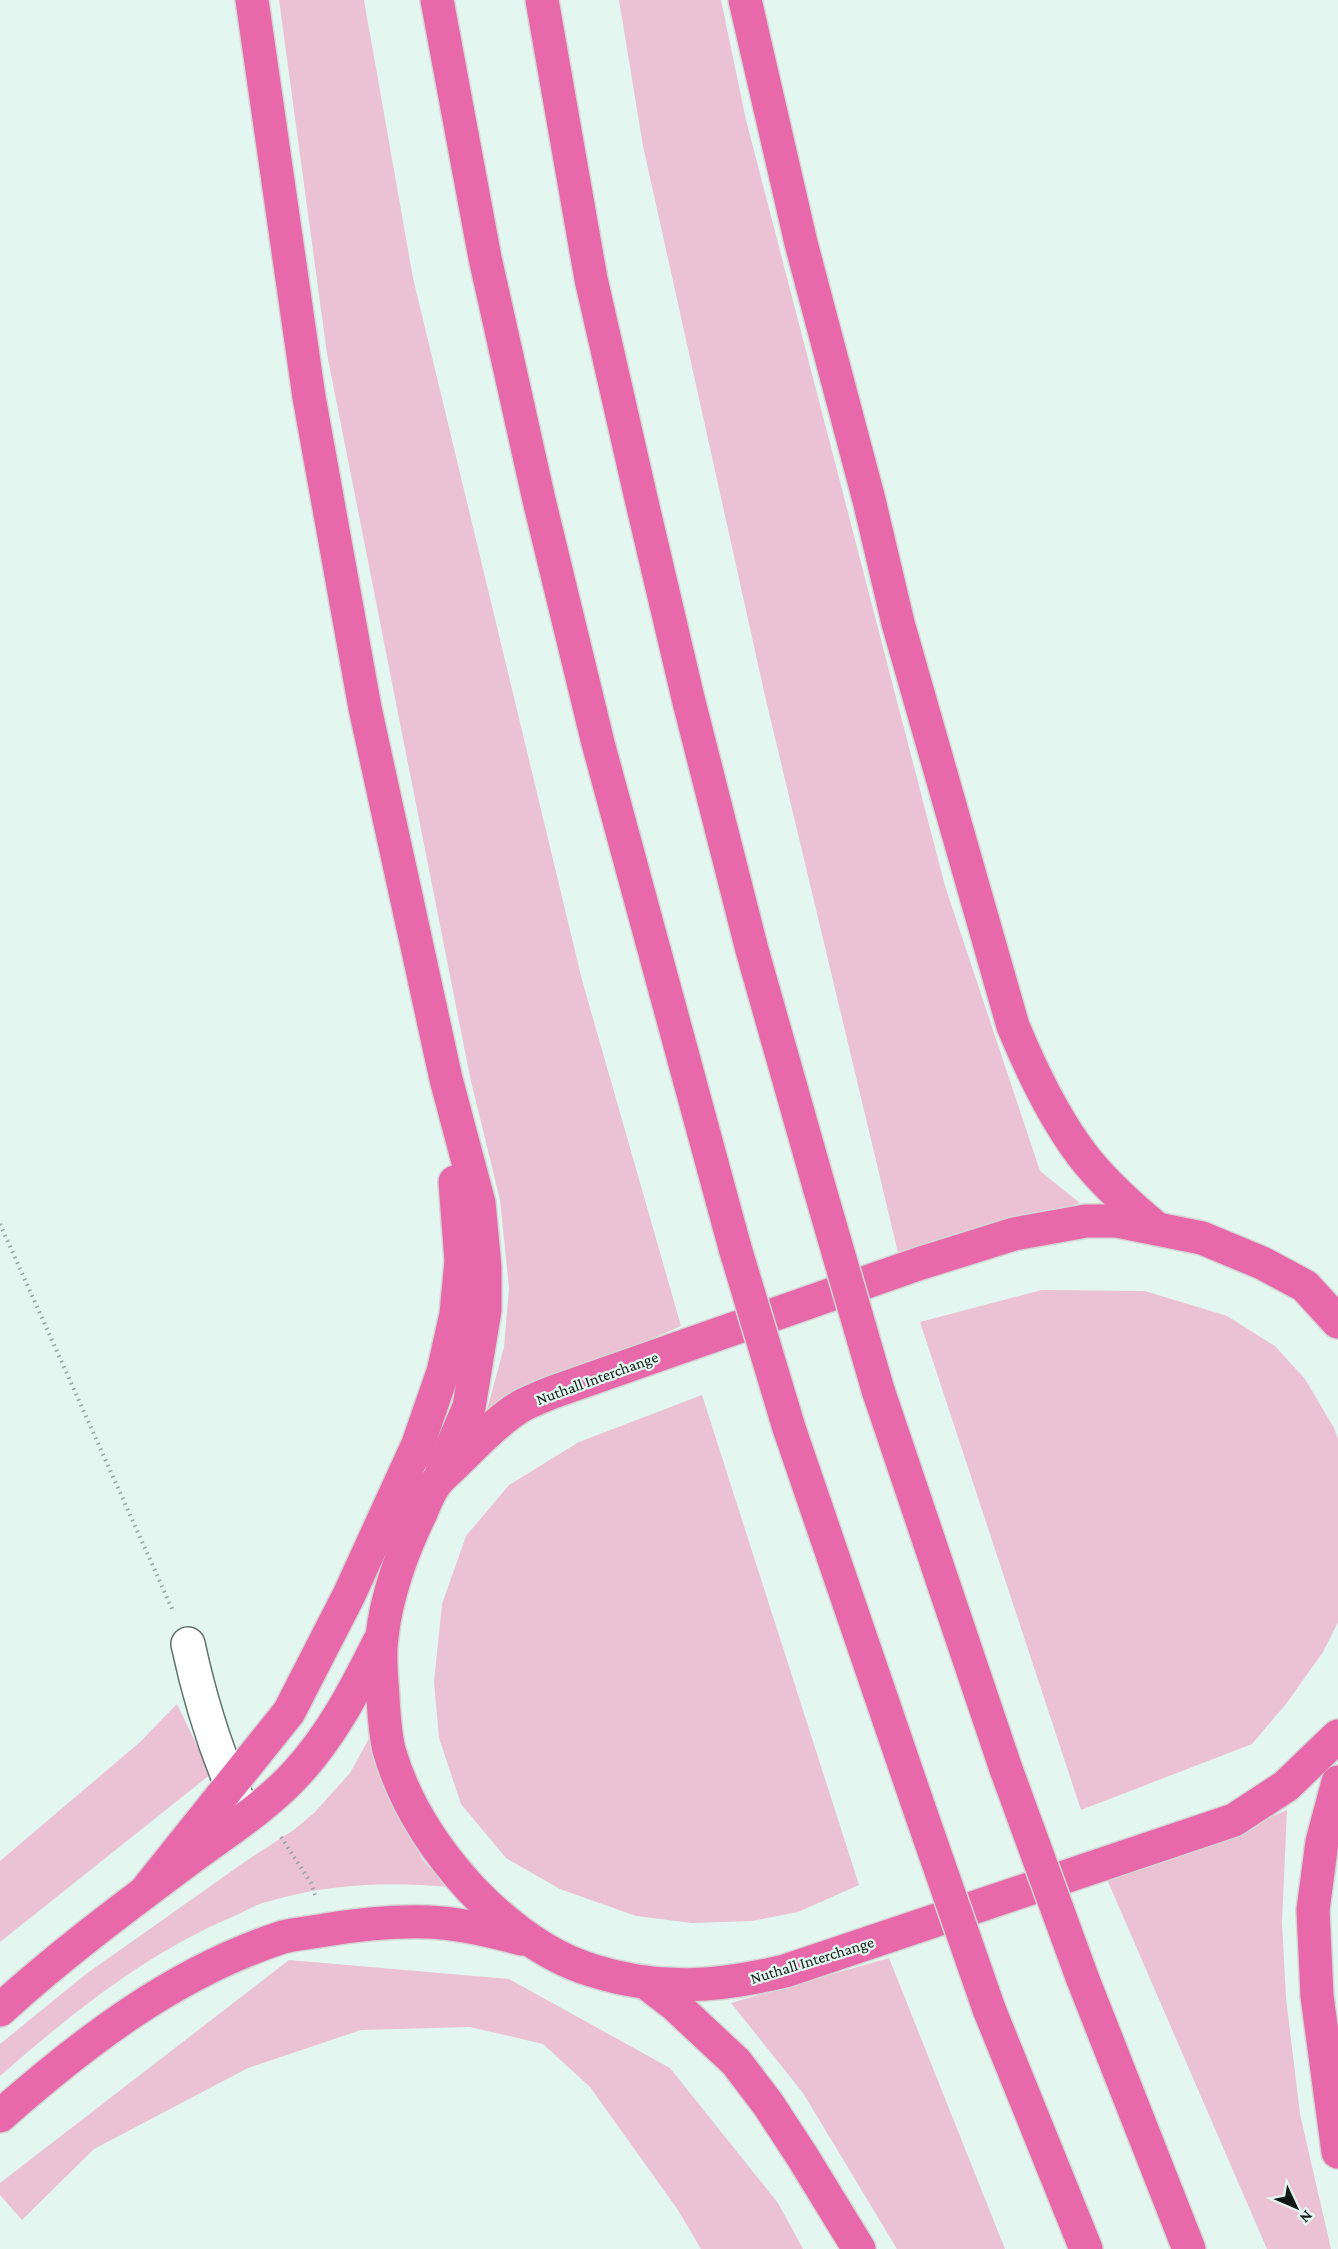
<svg xmlns="http://www.w3.org/2000/svg" width="1338" height="2249" font-family="'Crimson Pro',serif">
	<style>
		.green { fill: #ebc2d4 }
		.lines { fill: none; stroke-linecap: round; stroke-linejoin: round }
		.minor-casing { stroke: #5f716b; stroke-width: 36 }
		.highway-casing { stroke: #d4d6d5; stroke-width: 36 }
		.path { stroke: #95a5a0; stroke-width: 4; stroke-dasharray: 1.5 4.5; stroke-linecap: butt }
		.minor { stroke: #fff; stroke-width: 33 }
		.highway { stroke: #e769aa; stroke-width: 33 }
		.highway-bridge-casing { stroke: #d4d6d5; stroke-width: 36; stroke-linecap: butt }
		.highway-bridge { stroke: #e769aa; stroke-width: 33 }
		.labels { text-anchor: middle; dominant-baseline: central; stroke-width: 4.5; stroke-linejoin: round; paint-order: stroke }
		.street-label { font-size: 16px; fill: #111916; stroke: #e3f7f0 }
	</style>
	<rect width="100%" height="100%" fill="#e3f7f0"/>
	<g class="green">
		<path d="M279 0H364L413 278 582 980 681 1326 487 1410 504 1347 509 1288 500 1200 470 1077 327 354Z"/>
		<path d="M619 0H721L746 120 945 886 1040 1171 1080 1203 900 1261 765 696 643 146Z"/>
		<path d="M1042 1290 1145 1291 1227 1316 1275 1346 1305 1379 1334 1428 1338 1439V1622L1323 1652 1286 1704 1252 1744 1081 1810 920 1322Z"/>
		<path d="M702 1395 859 1885 798 1912 752 1921 692 1923 636 1916 560 1889 506 1858 461 1804 439 1738 434 1682 442 1604 466 1536 509 1485 579 1442Z"/>
		<path d="M177 1704 211 1774 0 1942V1861L139 1743Z"/>
		<path d="M373 1731 407 1830 423 1860 447 1887C389 1881 327 1884 270 1901 257 1904 245 1911 232 1917 145 1954 71 2014 0 2076V2044L86 1974 246 1861 295 1829 315 1812 350 1773Z"/>
		<path d="M1287 1810 1282 1922 1286 1998 1300 2114 1331 2249H1267L1106 1877 1192 1852Z"/>
		<path d="M889 1958 1005 2249H897L803 2093 731 2003Z"/>
		<path d="M289 1960 509 1979 670 2068 778 2203 803 2249H701L678 2210 590 2087 543 2044 470 2027 361 2030 248 2068 94 2149 22 2220 0 2195V2183Z"/>
	</g>
	<g class="lines">
		<g class="minor-casing">
			<path id="minor" d="M188 1644C200 1700 217 1755 241 1807"/>
		</g>
		<g class="highway-casing">
			<g id="highway">
				<path d="M252 0 309 397 365 708 446 1079 479 1203 485 1267V1310L469 1407 442 1469"/>
				<path d="M437 0 485 258 539 500 598 743 735 1248"/>
				<path d="M542 0 591 279 640 494 688 698 752 950 820 1190"/>
				<path d="M745 0 801 243 869 500 898 623 1013 1026C1030 1067 1049 1108 1075 1145 1096 1176 1126 1203 1155 1227"/>
				<path d="M1338 1322 1305 1286 1262 1263 1202 1238 1117 1221H1086L1014 1234 918 1264 553 1392C543 1396 533 1400 523 1405 499 1419 479 1441 459 1460 452 1468 442 1475 436 1483 429 1492 425 1503 421 1513 403 1549 386 1597 382 1637 379 1657 382 1679 383 1698 384 1715 385 1733 389 1750 404 1802 435 1850 472 1890 505 1924 545 1956 591 1970 659 1992 717 1987 785 1971L1234 1820 1286 1786 1338 1736"/>
				<path d="M878 1390 1006 1769"/>
				<path d="M789 1428 917 1802"/>
				<path d="M1338 1782 1322 1842 1313 1910 1317 1996 1338 2152"/>
				<path d="M144 1893 289 1712 349 1595 418 1444 443 1372 456 1314 461 1261 455 1182"/>
				<path d="M1082 1977 1189 2249"/>
				<path d="M645 1982 675 2005 736 2062 768 2104 802 2156 859 2249"/>
				<path d="M989 2009 1086 2249"/>
				<path d="M0 2010C58 1957 121 1910 184 1863 221 1835 262 1810 294 1776 331 1737 355 1690 379 1642"/>
				<path d="M0 2116C84 2042 175 1972 283 1937 294 1934 307 1933 319 1931 354 1925 392 1921 428 1922 459 1923 492 1931 522 1939"/>
			</g>
		</g>
		<g class="path">
			<path d="M0 1224 173 1611"/>
			<path d="M281 1837 311 1883 315 1895"/>
		</g>
		<use href="#minor" class="minor"/>
		<use href="#highway" class="highway"/>
		<g class="highway-bridge-casing">
			<g id="highway-bridge">
				<path d="M820 1190 878 1390"/>
				<path d="M735 1248 789 1428"/>
				<path d="M1006 1769 1082 1977"/>
				<path d="M917 1802 989 2009"/>
			</g>
		</g>
		<use href="#highway-bridge" class="highway-bridge"/>
	</g>
	<g class="labels">
		<g class="street-label">
			<text transform="translate(597 1378) rotate(-20)">Nuthall Interchange</text>
			<text transform="translate(812 1960) rotate(-17)">Nuthall Interchange</text>
		</g>
	</g>
	<g transform="translate(1296 2207) rotate(134)" stroke="#e3f7f0" stroke-width="4.5" paint-order="stroke">
	<path d="M0-4.5L10 22L0 15L-10 22Z" fill="#111916"/>
	<text y="-9" font-size="16" font-weight="bold" text-anchor="middle" fill="#111916">N</text>
	</g>
</svg>
